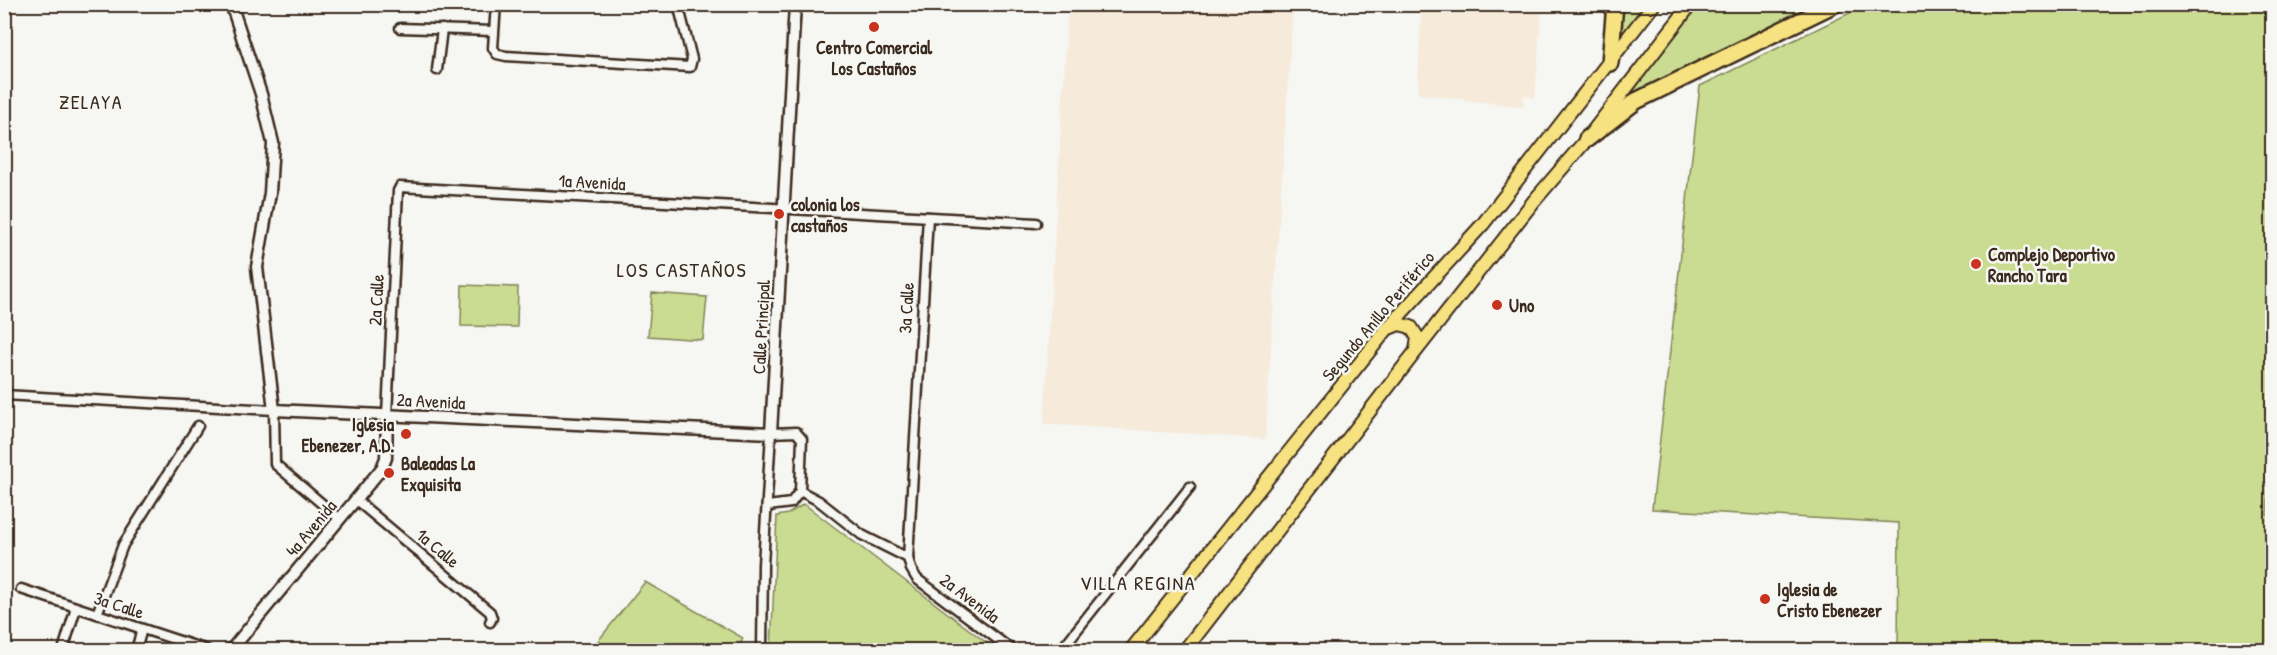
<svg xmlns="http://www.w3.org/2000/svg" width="2277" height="655" font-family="'Patrick Hand',sans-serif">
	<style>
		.built { fill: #f6eadb }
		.park { fill: #cadc91; stroke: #828358; stroke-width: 1.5 }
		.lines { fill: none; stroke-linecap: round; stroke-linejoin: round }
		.street-casing { stroke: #3b2a1e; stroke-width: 13 }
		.secondary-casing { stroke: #3b2a1e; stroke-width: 15 }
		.primary-casing { stroke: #3b2a1e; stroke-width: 16 }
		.highway-casing { stroke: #3b2a1e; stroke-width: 20 }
		.street { stroke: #f6f6f2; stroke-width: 8 }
		.secondary { stroke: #f6f6f2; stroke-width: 10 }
		.primary { stroke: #f6e281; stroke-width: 12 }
		.highway { stroke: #f6e281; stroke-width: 15 }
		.poi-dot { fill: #c8321e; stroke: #f6f6f2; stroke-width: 2 }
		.labels { text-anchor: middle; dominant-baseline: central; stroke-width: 5; stroke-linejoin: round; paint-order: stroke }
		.poi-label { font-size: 18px; font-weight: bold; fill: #3b2a1e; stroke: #f6f6f2; text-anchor: start }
		.street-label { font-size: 18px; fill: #3b2a1e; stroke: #f6f6f2 }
		.neighbourhood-label { font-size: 20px; letter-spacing: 1.5px; fill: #3b2a1e; stroke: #f6f6f2 }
	</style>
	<rect width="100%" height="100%" fill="#f6f6f2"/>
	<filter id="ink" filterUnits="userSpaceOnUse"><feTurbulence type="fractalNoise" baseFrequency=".0167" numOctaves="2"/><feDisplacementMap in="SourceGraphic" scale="12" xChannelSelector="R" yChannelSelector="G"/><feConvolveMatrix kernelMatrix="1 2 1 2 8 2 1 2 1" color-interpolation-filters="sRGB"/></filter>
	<g filter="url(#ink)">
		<g class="built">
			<path d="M1068 5H1293L1265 439 1044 424Z"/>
			<path d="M1421 5H1542L1535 98 1523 95 1524 107 1418 94Z"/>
		</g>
		<g class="park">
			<path d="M1620 5H1645L1615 44Z"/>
			<path d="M1696 5H1827L1612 112Z"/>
			<path d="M1866 5H2272V442L2267 515H2272V650H1898L1899 523 1652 509 1700 86Z"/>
			<path d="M462 285 518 287 517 327 461 326Z"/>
			<path d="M652 293 707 297 703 340 648 336Z"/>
			<path d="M804 504 996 650H771L777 516 788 514Z"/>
			<path d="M645 582 743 638 738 650H602L594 646Z"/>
		</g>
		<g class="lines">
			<g class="street-casing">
				<g id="street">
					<path d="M496 4 493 48 497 54 506 56 690 67 692 59 678 4"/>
					<path d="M400 28 493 31"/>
					<path d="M437 70 442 29"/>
					<path d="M928 217 908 558 911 569 917 579 1012 650"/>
					<path d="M4 395 274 410 275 464 340 519"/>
					<path d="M387 415 398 191 400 187 1036 223"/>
					<path d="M800 491 819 501 862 535 908 558"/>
					<path d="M356 500 490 612 492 618 490 622"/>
					<path d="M21 589 207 650"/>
					<path d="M97 614 123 545 198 426"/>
					<path d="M63 650 76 608"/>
					<path d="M136 650 142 629"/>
					<path d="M762 650 763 565 771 433 796 432 802 439 800 491 791 503 768 506"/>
					<path d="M1061 650 1190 487"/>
				</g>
			</g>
			<g class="secondary-casing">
				<g id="secondary">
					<path d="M231 4 261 94 273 143 270 193 257 267 274 410 771 433 795 4"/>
					<path d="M231 650 382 468 386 458 387 415"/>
				</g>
			</g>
			<g class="primary-casing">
				<g id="primary">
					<path d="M1389 328 1399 324 1411 327 1418 338 1416 350"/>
					<path d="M1131 650 1387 329 1483 224 1654 4"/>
					<path d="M1185 650 1416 351 1534 201 1587 139 1691 4"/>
				</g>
			</g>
			<g class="highway-casing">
				<g id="highway">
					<path d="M1610 63 1615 4"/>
					<path d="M1587 139 1636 101 1835 4"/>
				</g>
			</g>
			<use href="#street" class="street"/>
			<use href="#secondary" class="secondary"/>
			<use href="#primary" class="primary"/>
			<use href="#highway" class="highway"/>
		</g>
	</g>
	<g class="poi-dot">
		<circle cx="874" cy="27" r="6"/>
		<circle cx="779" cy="214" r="6"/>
		<circle cx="1976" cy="264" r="6"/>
		<circle cx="1497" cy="305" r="6"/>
		<circle cx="406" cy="434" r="6"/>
		<circle cx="389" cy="473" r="6"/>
		<circle cx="1765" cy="599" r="6"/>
	</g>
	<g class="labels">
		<g class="poi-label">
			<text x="874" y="47" text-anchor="middle">Centro Comercial<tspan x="874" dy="21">Los Castaños</tspan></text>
			<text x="791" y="204">colonia los<tspan x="791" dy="21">castaños</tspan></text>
			<text x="1988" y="254">Complejo Deportivo<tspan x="1988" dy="21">Rancho Tara</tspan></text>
			<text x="1509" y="305">Uno</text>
			<text x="394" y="424" text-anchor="end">Iglesia<tspan x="394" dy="21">Ebenezer, A.D.</tspan></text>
			<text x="401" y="463">Baleadas La<tspan x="401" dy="21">Exquisita</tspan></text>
			<text x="1777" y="589">Iglesia de<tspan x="1777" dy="21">Cristo Ebenezer</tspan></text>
		</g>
		<g class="street-label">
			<text transform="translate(592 182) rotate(3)">1a Avenida</text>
			<text transform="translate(376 300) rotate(-87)">2a Calle</text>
			<text transform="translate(906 308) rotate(-87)">3a Calle</text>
			<text transform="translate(1378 316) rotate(-50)">Segundo Anillo Periférico</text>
			<text transform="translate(761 327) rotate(-87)">Calle Principal</text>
			<text transform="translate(431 401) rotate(3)">2a Avenida</text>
			<text transform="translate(311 528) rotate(-50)">4a Avenida</text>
			<text transform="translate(438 548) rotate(40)">1a Calle</text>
			<text transform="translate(970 598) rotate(37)">2a Avenida</text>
			<text transform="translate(119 605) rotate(18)">3a Calle</text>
		</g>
		<g class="neighbourhood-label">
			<text x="91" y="101">ZELAYA</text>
			<text x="682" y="269">LOS CASTAÑOS</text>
			<text x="1138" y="582">VILLA REGINA</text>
		</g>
	</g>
	<rect width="2277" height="655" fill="none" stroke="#f6f6f2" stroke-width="24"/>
	<rect x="12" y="12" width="2253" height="631" fill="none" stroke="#3b2a1e" stroke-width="2" filter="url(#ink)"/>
</svg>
